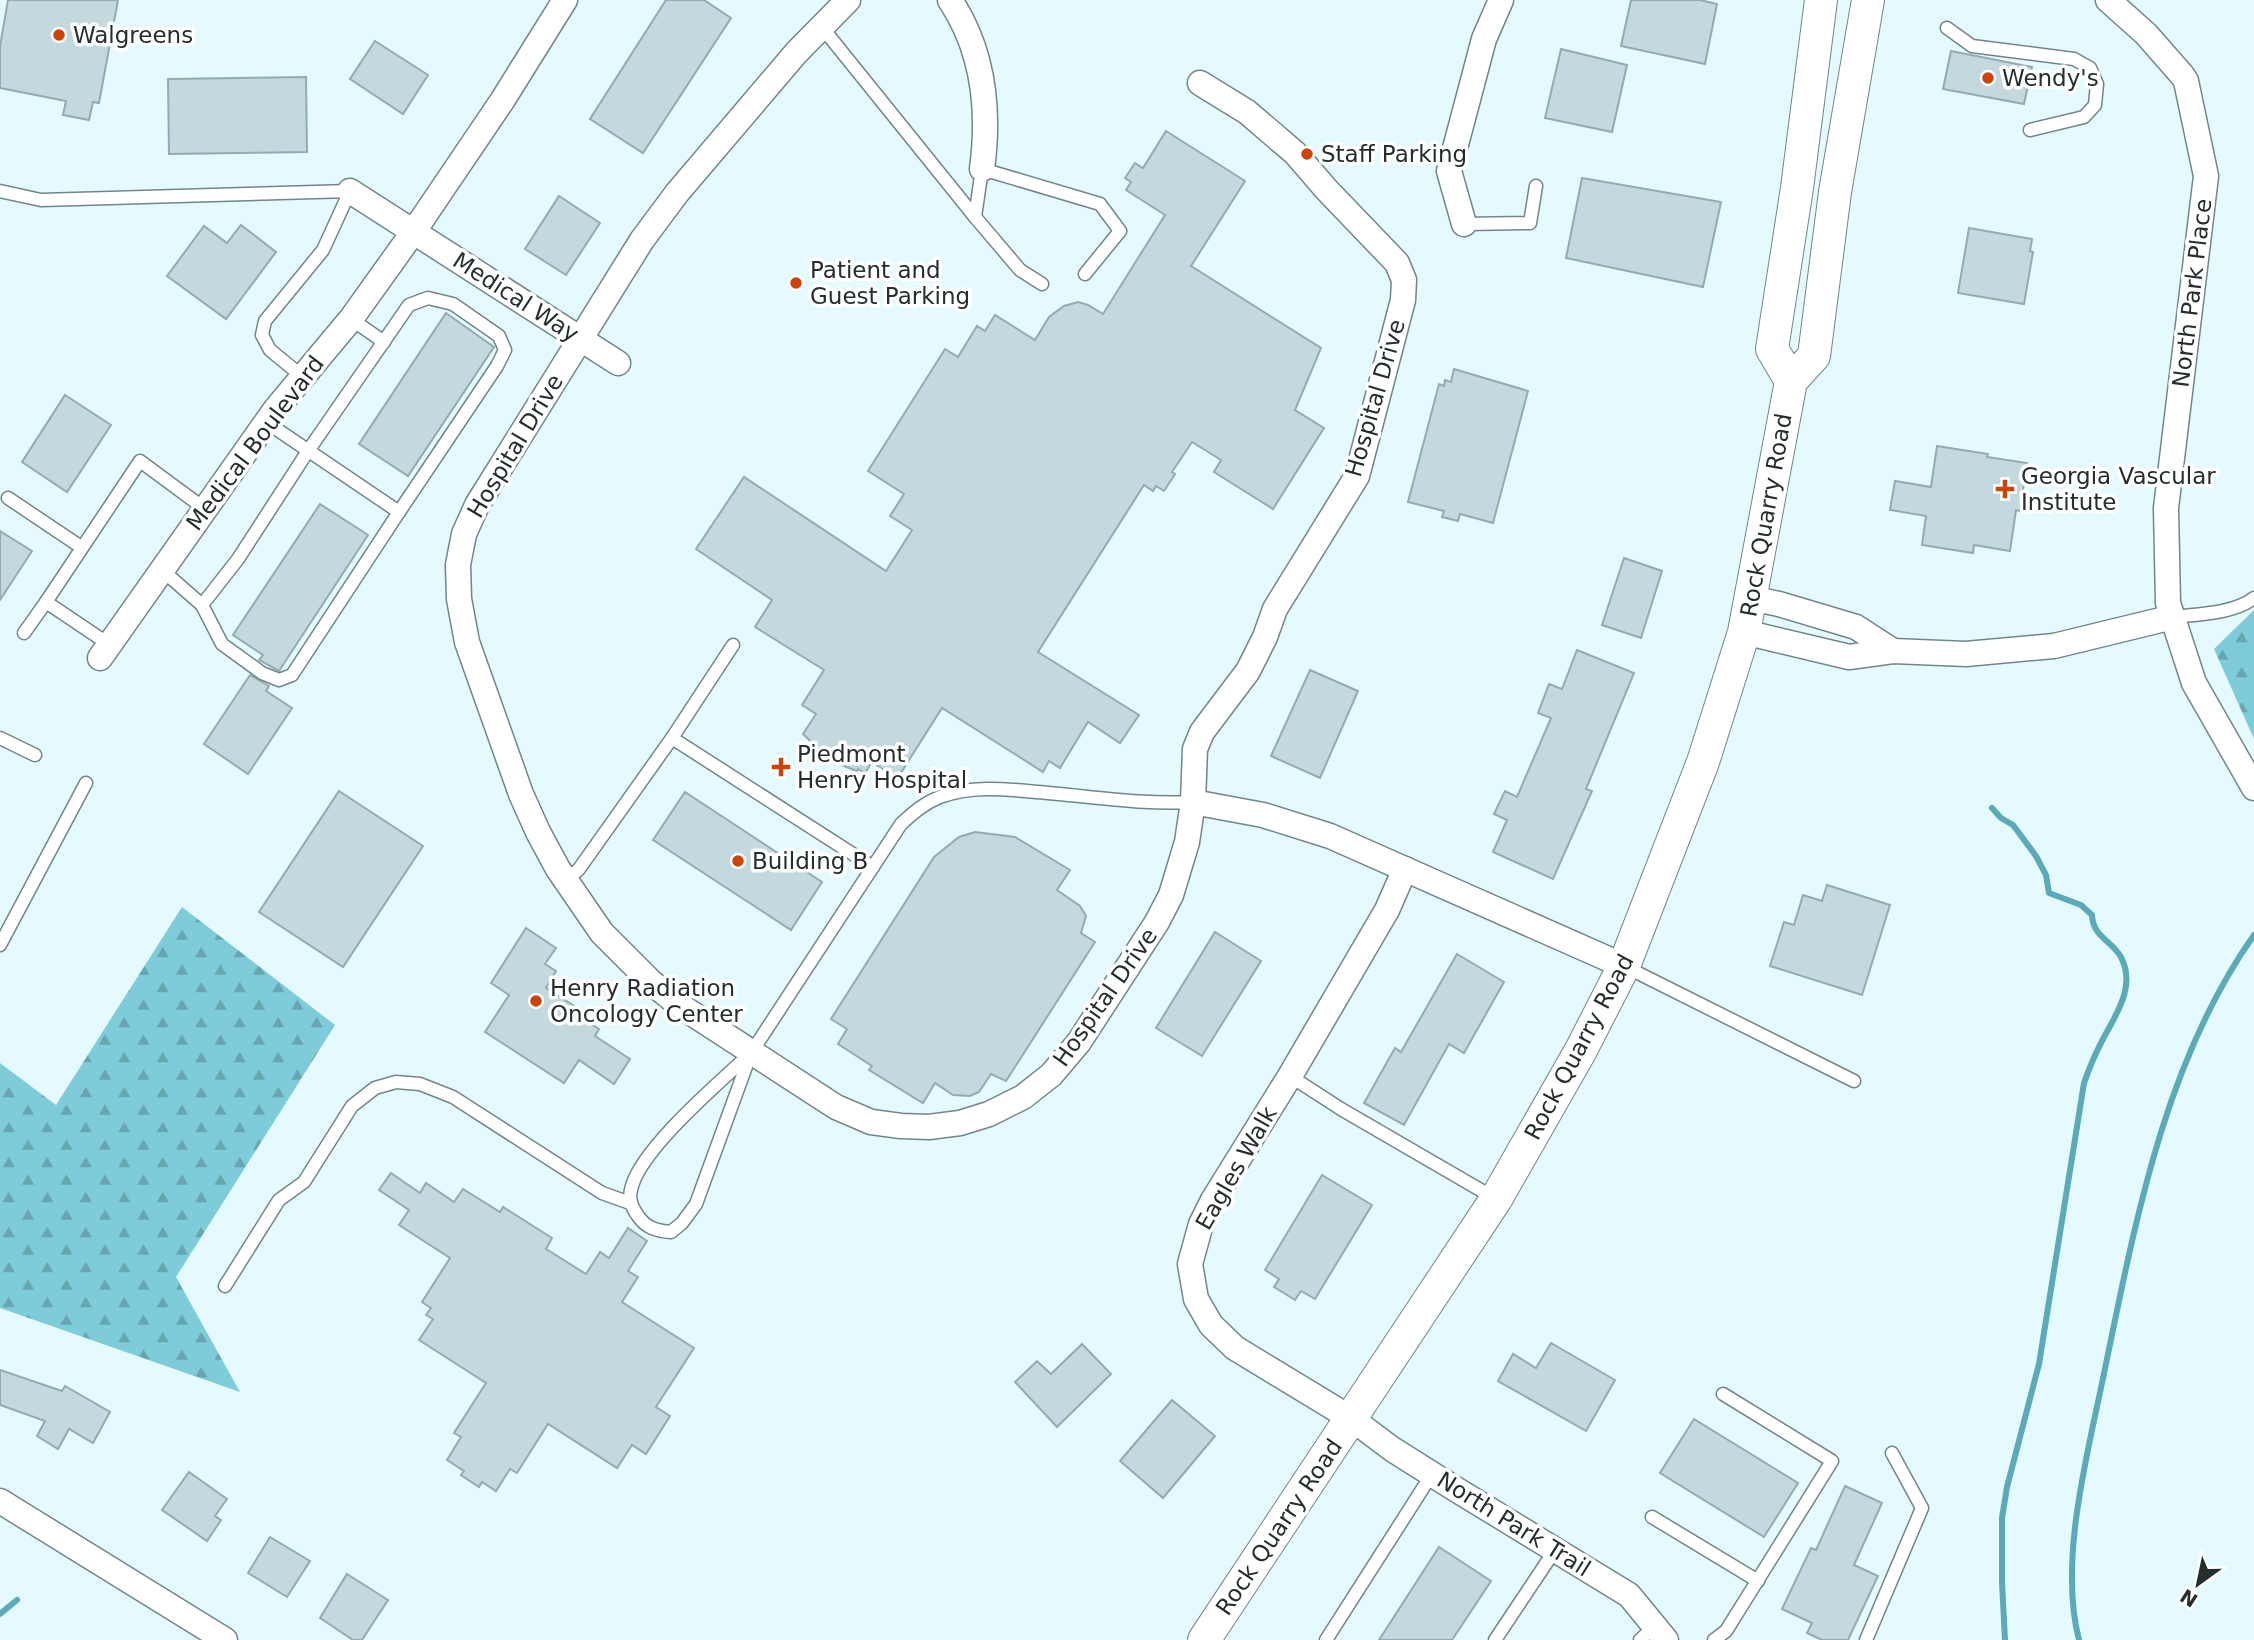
<svg xmlns="http://www.w3.org/2000/svg" width="2254" height="1640" font-family="'DejaVu Sans',sans-serif">
	<style>
		.forest { fill: url(#forest-firs) }
		.lines { fill: none; stroke-linecap: round; stroke-linejoin: round }
		.stream { stroke: #5ca9b7; stroke-width: 6 }
		.building { fill: #c3d9dd; stroke: #95aaad; stroke-width: 2 }
		.service-casing { stroke: #72868a; stroke-width: 15 }
		.minor-casing { stroke: #72868a; stroke-width: 27 }
		.tertiary-casing { stroke: #72868a; stroke-width: 34 }
		.service { stroke: #fff; stroke-width: 12 }
		.minor { stroke: #fff; stroke-width: 24 }
		.tertiary { stroke: #fff; stroke-width: 32 }
		.poi-dot { fill: #cb440b; stroke: #fff; stroke-width: 2.5 }
		.labels { text-anchor: middle; dominant-baseline: central; stroke-width: 7; stroke-linejoin: round; paint-order: stroke }
		.poi-label { font-size: 23px; fill: #252d2f; stroke: #fff; text-anchor: start }
		.street-label { font-size: 23px; fill: #252d2f; stroke: #fff }
	</style>
	<defs>
		<pattern id="forest-firs" width="22" height="20" patternUnits="userSpaceOnUse" patternTransform="scale(1.75)"><rect width="22" height="20" fill="#7eccda"/><path d="M5 1l3.5 6h-7zM16 11l3.5 6h-7z" fill="#67a6b1"/></pattern>
	</defs>
	<rect width="100%" height="100%" fill="#e4fafe"/>
	<g class="forest">
		<path d="M2254 610V739L2214 649Z"/>
		<path d="M182 907 335 1025 176 1277 240 1392 0 1308V1063L56 1105Z"/>
	</g>
	<g class="lines">
		<g class="stream">
			<path d="M1992 808 2001 818 2013 825 2036 856 2046 875 2049 893 2081 905 2092 915C2093 937 2111 940 2121 957 2137 988 2114 1017 2101 1043 2094 1056 2089 1069 2084 1083L2039 1364 2007 1487 2002 1518V1582L2005 1640"/>
			<path d="M0 1614 17 1600"/>
			<path d="M2079 1640C2059 1563 2086 1460 2102 1383 2134 1230 2162 1065 2254 935"/>
		</g>
	</g>
	<g class="building">
		<path d="M8 0H118L99 103 93 102 89 120 63 115 66 101 0 88V46Z"/>
		<path d="M666 0H704L731 18 643 153 590 119Z"/>
		<path d="M1631 0H1700L1717 4 1705 64 1621 46Z"/>
		<path d="M375 41 428 75 403 114 350 79Z"/>
		<path d="M1561 49 1627 65 1612 132 1545 118Z"/>
		<path d="M1951 51 2032 67 2024 104 1943 89Z"/>
		<path d="M306 77 307 152 169 154 168 79Z"/>
		<path d="M1166 131 1245 181 1191 266 1321 348 1295 410 1324 428 1273 509 1214 472 1221 460 1192 442 1172 472 1175 474 1164 491 1156 486 1153 491 1144 485 1038 652 1139 715 1120 743 1088 722 1060 768 1049 761 1043 772 942 708 897 779 872 762 865 773 858 769 857 771 844 766 821 751 803 734 816 714 802 705 824 670 755 627 772 600 696 549 744 477 886 571 912 530 890 516 904 494 868 471 945 349 958 357 977 326 985 331 995 315 1035 340 1049 317 1064 306 1078 302 1088 305 1103 314 1165 215 1126 190 1131 182 1125 178 1135 163 1143 168Z"/>
		<path d="M1582 178 1721 202 1703 287 1566 258Z"/>
		<path d="M559 196 600 223 566 275 525 249Z"/>
		<path d="M241 225 276 252 226 319 167 276 204 226 227 243Z"/>
		<path d="M1969 228 2032 239 2030 251 2033 252 2024 304 1958 293Z"/>
		<path d="M446 313 494 347 408 476 359 444Z"/>
		<path d="M1454 369 1528 391 1493 523 1460 514 1458 521 1442 517 1444 511 1408 502 1439 384 1444 386 1445 380 1451 382Z"/>
		<path d="M65 395 111 425 67 492 22 462Z"/>
		<path d="M1937 446 1988 454 1987 457 2027 463 2020 511 2016 510 2010 551 1974 545 1973 553 1922 545 1926 516 1890 510 1895 481 1931 487Z"/>
		<path d="M320 504 368 535 279 671 259 660 263 655 233 635Z"/>
		<path d="M0 531 32 551 0 600Z"/>
		<path d="M1624 558 1662 571 1641 638 1602 625Z"/>
		<path d="M1577 650 1634 673 1586 789 1592 791 1553 879 1493 852 1507 820 1494 814 1505 791 1517 797 1551 718 1538 713 1549 684 1562 689Z"/>
		<path d="M1310 670 1358 691 1320 778 1271 756Z"/>
		<path d="M250 675 269 686 266 691 292 708 248 774 204 744Z"/>
		<path d="M339 791 423 846 343 967 259 912Z"/>
		<path d="M685 792 822 882 791 930 653 840Z"/>
		<path d="M975 832 1015 837 1070 870 1057 890 1080 906 1086 916 1081 933 1095 942 1006 1081 991 1074 979 1092 970 1096 953 1095 935 1083 923 1103 869 1070 872 1066 838 1044 847 1029 831 1019 934 857 959 837Z"/>
		<path d="M1827 885 1890 905 1862 995 1770 966 1784 922 1794 925 1803 895 1822 901Z"/>
		<path d="M526 928 556 948 545 964 556 971 546 988 576 1007 573 1012 599 1029 595 1036 630 1059 614 1084 579 1060 564 1083 485 1032 509 995 491 983Z"/>
		<path d="M1215 932 1261 961 1202 1056 1156 1028Z"/>
		<path d="M1457 954 1504 982 1464 1053 1449 1044 1404 1125 1364 1103 1395 1048 1401 1052Z"/>
		<path d="M391 1173 420 1193 426 1183 454 1202 463 1189 500 1212 503 1207 552 1238 546 1249 586 1274 600 1252 609 1258 628 1228 647 1241 628 1271 638 1277 622 1302 694 1348 656 1407 670 1416 646 1454 632 1445 617 1468 548 1424 517 1473 510 1469 496 1491 482 1482 479 1487 461 1475 464 1471 447 1460 461 1437 454 1433 486 1383 419 1340 433 1319 426 1315 431 1308 422 1302 450 1258 399 1225 409 1210 379 1190Z"/>
		<path d="M1322 1175 1372 1205 1315 1299 1301 1291 1295 1300 1274 1287 1279 1279 1265 1270Z"/>
		<path d="M1551 1343 1615 1380 1586 1431 1498 1381 1513 1354 1536 1368Z"/>
		<path d="M1082 1344 1111 1374 1057 1427 1015 1382 1037 1361 1051 1374Z"/>
		<path d="M0 1370 62 1391 65 1386 110 1412 93 1443 69 1429 58 1449 37 1436 45 1421 0 1405Z"/>
		<path d="M1172 1400 1215 1436 1163 1498 1120 1461Z"/>
		<path d="M1694 1419 1798 1483 1764 1537 1660 1473Z"/>
		<path d="M189 1472 227 1499 215 1516 221 1520 207 1541 162 1510Z"/>
		<path d="M1845 1486 1882 1503 1854 1565 1878 1576 1848 1640H1822L1807 1633 1812 1623 1782 1609 1811 1548 1816 1550Z"/>
		<path d="M270 1537 310 1561 287 1597 248 1573Z"/>
		<path d="M1439 1547 1491 1581 1452 1640H1379Z"/>
		<path d="M347 1574 388 1600 362 1640H353L320 1618Z"/>
	</g>
	<g class="lines">
		<g class="service-casing">
			<g id="service">
				<path d="M821 26 975 217"/>
				<path d="M1947 28 1972 46 2074 59 2090 68 2097 84 2095 105 2084 117 2030 130"/>
				<path d="M0 191 41 200 350 191 323 250 265 321 262 335 270 350 303 377"/>
				<path d="M1464 224 1530 223 1536 186"/>
				<path d="M1042 284 1020 270 975 217 982 169 1100 204 1120 231 1085 274"/>
				<path d="M351 319 384 342"/>
				<path d="M8 498 81 547"/>
				<path d="M162 570 202 605 222 644 262 673 279 680 292 675 399 512 266 422"/>
				<path d="M202 605 238 559 308 451 409 305 428 298 453 304 499 336 505 350 497 366 399 512"/>
				<path d="M2173 617C2198 614 2233 614 2254 598"/>
				<path d="M24 633 46 602"/>
				<path d="M110 645 46 602 140 461 205 509"/>
				<path d="M0 738 35 755"/>
				<path d="M672 738 733 645"/>
				<path d="M566 881 579 869 672 738 873 867"/>
				<path d="M0 945 86 783"/>
				<path d="M1624 966 1854 1081"/>
				<path d="M751 1053C720 1082 643 1147 632 1186 628 1198 631 1206 638 1216 646 1228 657 1231 671 1232L682 1223 696 1204 751 1053 901 824C913 813 924 803 940 797 970 785 1006 789 1037 792 1089 796 1141 805 1193 802"/>
				<path d="M1290 1076 1341 1109 1496 1199"/>
				<path d="M225 1286 279 1200 304 1182 352 1106 375 1088 396 1082 420 1084 453 1097 602 1193 630 1203"/>
				<path d="M1652 1517 1758 1581"/>
				<path d="M1326 1640 1432 1474"/>
				<path d="M1495 1640 1555 1550"/>
				<path d="M1640 1640 1655 1626"/>
				<path d="M1714 1640 1726 1631 1832 1461 1723 1394"/>
				<path d="M1866 1640 1922 1508 1892 1453"/>
			</g>
		</g>
		<g class="minor-casing">
			<g id="minor">
				<path d="M848 0 796 53 677 193 642 240 477 505 464 534 458 565 459 599 467 642 521 794 538 832 558 869 602 933 651 982 679 1005 836 1107 871 1122 901 1126 929 1127 960 1123 989 1114 1023 1097 1051 1075 1079 1042 1157 922 1171 895 1187 842 1193 802 1195 749 1202 732 1248 671 1265 637 1275 609 1357 476 1403 300 1404 280 1397 263 1326 189 1295 153 1247 112 1200 83"/>
				<path d="M950 0C984 51 990 109 982 169"/>
				<path d="M2108 0 2146 34 2182 75 2186 81 2206 176 2166 508 2168 603 2194 683 2254 788"/>
				<path d="M350 191 618 363"/>
				<path d="M1464 224 1449 171 1484 39 1501 0"/>
				<path d="M1751 598 1779 604 1856 627 1893 651"/>
				<path d="M1744 632 1849 657 1893 651 1966 654 2054 646 2173 617"/>
				<path d="M100 658 275 410 351 319 414 231 502 101 565 0"/>
				<path d="M1193 802 1263 815 1330 836 1624 966"/>
				<path d="M1405 869 1387 910 1290 1076 1213 1200 1201 1224 1190 1264 1196 1299 1211 1325 1235 1348 1352 1419 1392 1449 1457 1490 1629 1595 1666 1640"/>
				<path d="M0 1501 225 1640"/>
			</g>
		</g>
		<g class="tertiary-casing">
			<g id="tertiary">
				<path d="M1791 381 1772 349 1797 188 1821 0"/>
				<path d="M1204 1640 1496 1199 1581 1050 1624 966 1703 762 1744 632 1791 381 1814 356 1835 192 1868 0"/>
			</g>
		</g>
		<use href="#service" class="service"/>
		<use href="#minor" class="minor"/>
		<use href="#tertiary" class="tertiary"/>
	</g>
	<g class="poi-dot">
		<circle cx="59" cy="35" r="7"/>
		<circle cx="1988" cy="78" r="7"/>
		<circle cx="1307" cy="154" r="7"/>
		<circle cx="796" cy="283" r="7"/>
		<path d="M2001.5 478.5h7v7h7v7h-7v7h-7v-7h-7v-7h7z"/>
		<path d="M777.5 756.5h7v7h7v7h-7v7h-7v-7h-7v-7h7z"/>
		<circle cx="738" cy="861" r="7"/>
		<circle cx="536" cy="1001" r="7"/>
	</g>
	<g class="labels">
		<g class="poi-label">
			<text x="73" y="35">Walgreens</text>
			<text x="2002" y="78">Wendy's</text>
			<text x="1321" y="154">Staff Parking</text>
			<text x="810" y="270">Patient and<tspan x="810" dy="26">Guest Parking</tspan></text>
			<text x="2021" y="476">Georgia Vascular<tspan x="2021" dy="26">Institute</tspan></text>
			<text x="797" y="754">Piedmont<tspan x="797" dy="26">Henry Hospital</tspan></text>
			<text x="752" y="861">Building B</text>
			<text x="550" y="988">Henry Radiation<tspan x="550" dy="26">Oncology Center</tspan></text>
		</g>
		<g class="street-label">
			<text transform="translate(2192 293) rotate(-83)">North Park Place</text>
			<text transform="translate(516 297) rotate(33)">Medical Way</text>
			<text transform="translate(1375 398) rotate(-74)">Hospital Drive</text>
			<text transform="translate(255 443) rotate(-53)">Medical Boulevard</text>
			<text transform="translate(515 446) rotate(-59)">Hospital Drive</text>
			<text transform="translate(1766 515) rotate(-80)">Rock Quarry Road</text>
			<text transform="translate(1105 997) rotate(-55)">Hospital Drive</text>
			<text transform="translate(1579 1047) rotate(-62)">Rock Quarry Road</text>
			<text transform="translate(1236 1168) rotate(-60)">Eagles Walk</text>
			<text transform="translate(1514 1524) rotate(32)">North Park Trail</text>
			<text transform="translate(1279 1527) rotate(-56)">Rock Quarry Road</text>
		</g>
	</g>
	<g transform="translate(2198 1584) rotate(213)" stroke="#ffffff" stroke-width="5" paint-order="stroke">
	<path d="M0-5L12 26L0 18L-12 26Z" fill="#252d2f"/>
	<text y="-10" font-size="19" font-weight="bold" text-anchor="middle" fill="#252d2f">N</text>
	</g>
</svg>
